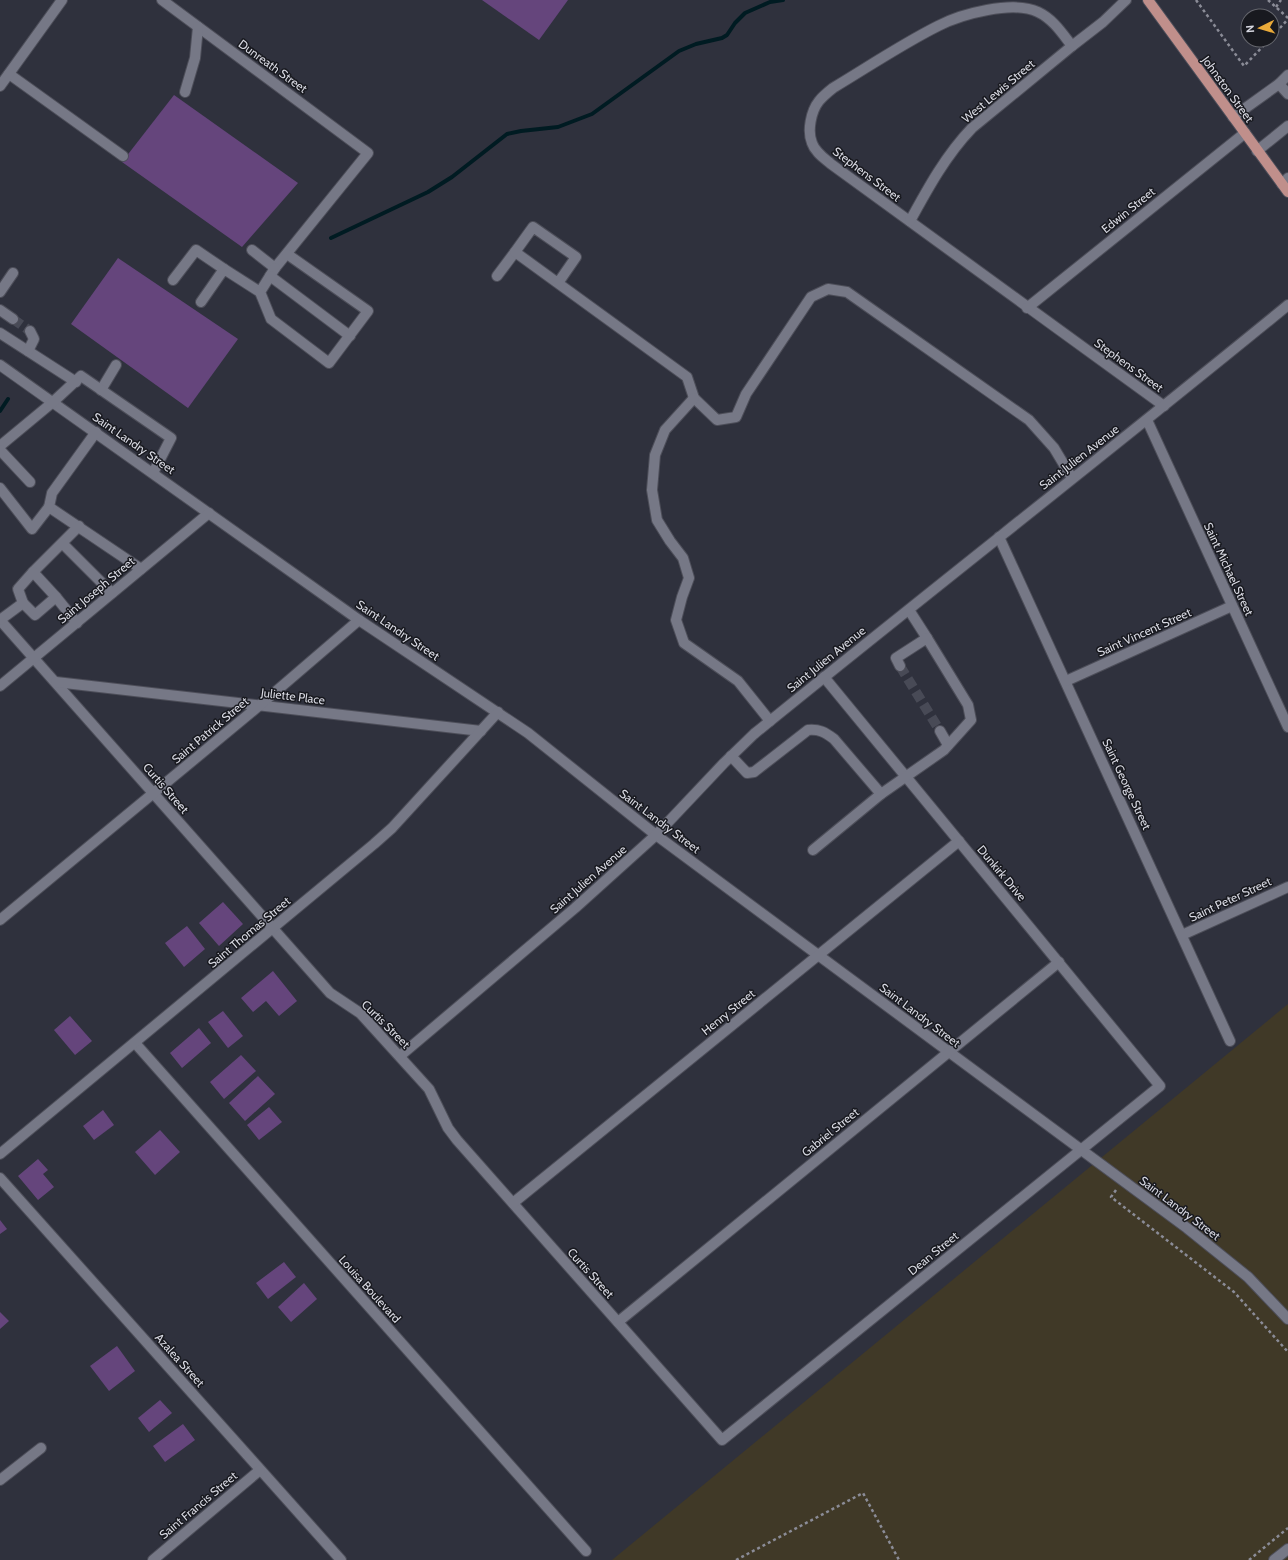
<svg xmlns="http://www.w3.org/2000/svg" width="1288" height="1560" font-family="Cabin,sans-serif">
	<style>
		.education { fill: #403927 }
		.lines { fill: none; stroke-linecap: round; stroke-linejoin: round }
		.stream { stroke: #001b22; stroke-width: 4 }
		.building { fill: #65457c }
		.minor-tunnel { stroke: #484a56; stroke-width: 10; stroke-dasharray: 10 5; stroke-linecap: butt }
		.minor-casing { stroke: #4d4e59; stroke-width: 12 }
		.major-casing { stroke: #4d4e59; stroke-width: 12 }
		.path { stroke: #8b8c97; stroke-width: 2.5; stroke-dasharray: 3 3; stroke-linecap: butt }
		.minor { stroke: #767886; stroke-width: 10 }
		.major { stroke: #c08f8b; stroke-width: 10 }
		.labels { text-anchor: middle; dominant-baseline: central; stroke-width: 3; stroke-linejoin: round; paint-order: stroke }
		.street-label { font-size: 12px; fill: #d8d9e2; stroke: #18191f }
	</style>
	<rect width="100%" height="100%" fill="#2f313d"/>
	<path class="education" d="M1288 1004V1560H612Z"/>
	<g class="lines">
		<g class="stream">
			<path d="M331 238 428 192 452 177 507 134 521 131 558 127 592 114 679 51 696 44 722 38 727 35 735 23 745 13 770 2 783 0"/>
			<path d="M0 411 8 399"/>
		</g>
	</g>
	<g class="building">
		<path d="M482 0H568L539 40Z"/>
		<path d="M174 95 298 183 242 247 122 162Z"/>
		<path d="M118 258 238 339 188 408 71 324Z"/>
		<path d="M223 902 243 924 219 946 199 923Z"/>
		<path d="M187 926 205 949 184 967 165 943Z"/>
		<path d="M273 971 297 1001 279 1016 266 1001 253 1012 241 998Z"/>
		<path d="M223 1011 243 1036 228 1048 208 1022Z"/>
		<path d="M70 1016 92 1041 75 1055 54 1030Z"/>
		<path d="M199 1028 211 1043 182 1068 170 1053Z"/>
		<path d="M241 1055 256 1071 224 1099 210 1082Z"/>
		<path d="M258 1076 275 1094 245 1121 229 1103Z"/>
		<path d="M269 1107 282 1122 259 1140 247 1125Z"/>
		<path d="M103 1110 114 1125 94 1140 83 1126Z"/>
		<path d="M160 1130 180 1152 155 1175 135 1152Z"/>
		<path d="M38 1159 48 1170 43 1174 54 1187 38 1200 18 1176Z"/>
		<path d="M0 1220 7 1229 0 1234Z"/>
		<path d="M284 1262 296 1277 268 1299 256 1283Z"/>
		<path d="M304 1283 317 1299 291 1322 278 1307Z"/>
		<path d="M0 1312 9 1321 0 1329Z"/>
		<path d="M117 1346 135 1371 109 1391 90 1366Z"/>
		<path d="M160 1400 172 1413 149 1432 138 1418Z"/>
		<path d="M183 1424 195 1440 165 1462 153 1446Z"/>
	</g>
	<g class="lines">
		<g class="minor-tunnel">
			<path d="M13 319 30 331"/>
			<path d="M900 666 940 731"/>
		</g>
		<g class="minor-casing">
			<g id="minor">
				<path d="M162 0 368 153 275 268 252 250"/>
				<path d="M1072 46C1062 33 1053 19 1038 12 1013 0 961 14 938 26 902 44 868 67 833 88 828 92 823 96 819 101 811 111 807 131 812 143 815 152 824 158 831 164L1164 406"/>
				<path d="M9 74 123 156"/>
				<path d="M1288 75 1279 84 1288 94"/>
				<path d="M0 86 62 0"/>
				<path d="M185 92 195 58 198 27"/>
				<path d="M1233 117 1279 84"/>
				<path d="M1257 151 1288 126"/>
				<path d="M1282 184 1288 178"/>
				<path d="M910 221C928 188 946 155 972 128L1072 46 1103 22 1126 0"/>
				<path d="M275 268 260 292 271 319 329 363 368 311 287 254"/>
				<path d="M270 276 350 336"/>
				<path d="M497 276 515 252"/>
				<path d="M173 280 196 250 224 269"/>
				<path d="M558 283 576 257 533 227 515 252 687 377 694 398 717 420 736 417 746 394 811 297 828 289 847 292 1029 420 1054 448 1072 478"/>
				<path d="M0 292 13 273"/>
				<path d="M201 302 224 269 260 292"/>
				<path d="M1027 308 1245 133"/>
				<path d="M0 310 13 319"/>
				<path d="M0 333 76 382"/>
				<path d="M28 351 34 339 30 331"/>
				<path d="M0 365 359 620 528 733 656 835 1187 1228 1248 1277 1288 1319"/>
				<path d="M101 390 116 365"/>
				<path d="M694 398 665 430 655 455 652 490 657 520 670 541 683 558 689 578 682 597 676 620 684 643 738 681 770 721"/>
				<path d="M1147 420 1288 727"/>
				<path d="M96 432 52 493 49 507 141 569"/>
				<path d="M0 446 53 402 81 376 171 438 153 473"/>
				<path d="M0 450 30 482"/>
				<path d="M0 488 32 529 49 507"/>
				<path d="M999 537 1230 1041"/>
				<path d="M63 544 112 593"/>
				<path d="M33 572 79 526"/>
				<path d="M23 603 18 589 33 572 56 597"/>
				<path d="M909 610 927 638"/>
				<path d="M0 620 330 993 360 1013 429 1089 448 1128 457 1140 722 1440 1160 1086 824 677"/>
				<path d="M0 620 23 603 35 615 56 597 77 623"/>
				<path d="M1066 681 1232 606"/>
				<path d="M56 682 481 731"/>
				<path d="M0 686 209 513"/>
				<path d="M940 731 948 745"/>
				<path d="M731 756 747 773 754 772 808 730C819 729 825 732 834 739L881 794"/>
				<path d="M813 850 881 794 944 750 971 720 968 705 927 638 896 658 900 666"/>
				<path d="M0 920 260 705 359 620"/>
				<path d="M1182 935 1288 887"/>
				<path d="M135 1043 586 1551"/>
				<path d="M400 1056 575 908 656 835 724 763 754 734C931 590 1111 450 1288 305"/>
				<path d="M0 1154 374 844 392 828 498 712"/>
				<path d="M0 1178 341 1560"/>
				<path d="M513 1203 959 841"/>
				<path d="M618 1322 1059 962"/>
				<path d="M0 1480 41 1448"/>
				<path d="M153 1560 260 1470"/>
				<path d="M1274 1560 1288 1549"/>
			</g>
		</g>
		<g class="major-casing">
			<path id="major" d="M1148 0 1288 192"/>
		</g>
		<g class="path">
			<path d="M1196 0 1244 66 1269 40"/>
			<path d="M1268 0 1288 18"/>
			<path d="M1276 7 1281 0"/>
			<path d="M1272 37 1288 19"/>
			<path d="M1116 1190 1111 1197 1234 1292 1288 1352"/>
			<path d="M736 1560 863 1493 899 1560"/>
			<path d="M1249 1560 1288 1528"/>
		</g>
		<use href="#minor" class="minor"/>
		<use href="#major" class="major"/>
	</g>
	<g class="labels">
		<g class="street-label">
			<text transform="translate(273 66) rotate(36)">Dunreath Street</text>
			<text transform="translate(1228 89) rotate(54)">Johnston Street</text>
			<text transform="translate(998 91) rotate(-40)">West Lewis Street</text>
			<text transform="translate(867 174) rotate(37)">Stephens Street</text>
			<text transform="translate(1128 210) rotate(-39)">Edwin Street</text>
			<text transform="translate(1129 365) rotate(36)">Stephens Street</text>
			<text transform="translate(134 443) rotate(35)">Saint Landry Street</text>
			<text transform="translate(1079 457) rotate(-38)">Saint Julien Avenue</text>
			<text transform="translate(1229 569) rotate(65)">Saint Michael Street</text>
			<text transform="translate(96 590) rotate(-40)">Saint Joseph Street</text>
			<text transform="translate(398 630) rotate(34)">Saint Landry Street</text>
			<text transform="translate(1144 632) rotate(-24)">Saint Vincent Street</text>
			<text transform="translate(826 659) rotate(-39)">Saint Julien Avenue</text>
			<text transform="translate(293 696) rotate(7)">Juliette Place</text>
			<text transform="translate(210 730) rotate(-40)">Saint Patrick Street</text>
			<text transform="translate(1127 784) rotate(65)">Saint George Street</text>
			<text transform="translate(166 788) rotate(49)">Curtis Street</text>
			<text transform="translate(660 821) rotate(37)">Saint Landry Street</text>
			<text transform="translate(1002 873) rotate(50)">Dunkirk Drive</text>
			<text transform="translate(588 879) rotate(-41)">Saint Julien Avenue</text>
			<text transform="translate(1230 899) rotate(-25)">Saint Peter Street</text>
			<text transform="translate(249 932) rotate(-40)">Saint Thomas Street</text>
			<text transform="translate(728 1012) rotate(-39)">Henry Street</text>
			<text transform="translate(920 1015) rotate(37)">Saint Landry Street</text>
			<text transform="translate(386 1024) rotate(45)">Curtis Street</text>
			<text transform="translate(830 1132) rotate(-39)">Gabriel Street</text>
			<text transform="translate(1180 1208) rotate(37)">Saint Landry Street</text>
			<text transform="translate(933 1253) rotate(-39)">Dean Street</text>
			<text transform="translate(591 1273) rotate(48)">Curtis Street</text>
			<text transform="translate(370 1289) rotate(48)">Louisa Boulevard</text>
			<text transform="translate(180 1360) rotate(48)">Azalea Street</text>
			<text transform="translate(198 1505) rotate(-40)">Saint Francis Street</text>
		</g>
	</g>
	<g transform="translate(1260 28) rotate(265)"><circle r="19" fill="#18191f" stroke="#65666d"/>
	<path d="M0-3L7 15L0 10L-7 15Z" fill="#eaaa39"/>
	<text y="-6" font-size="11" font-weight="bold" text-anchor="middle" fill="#d8d9e2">N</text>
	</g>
</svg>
